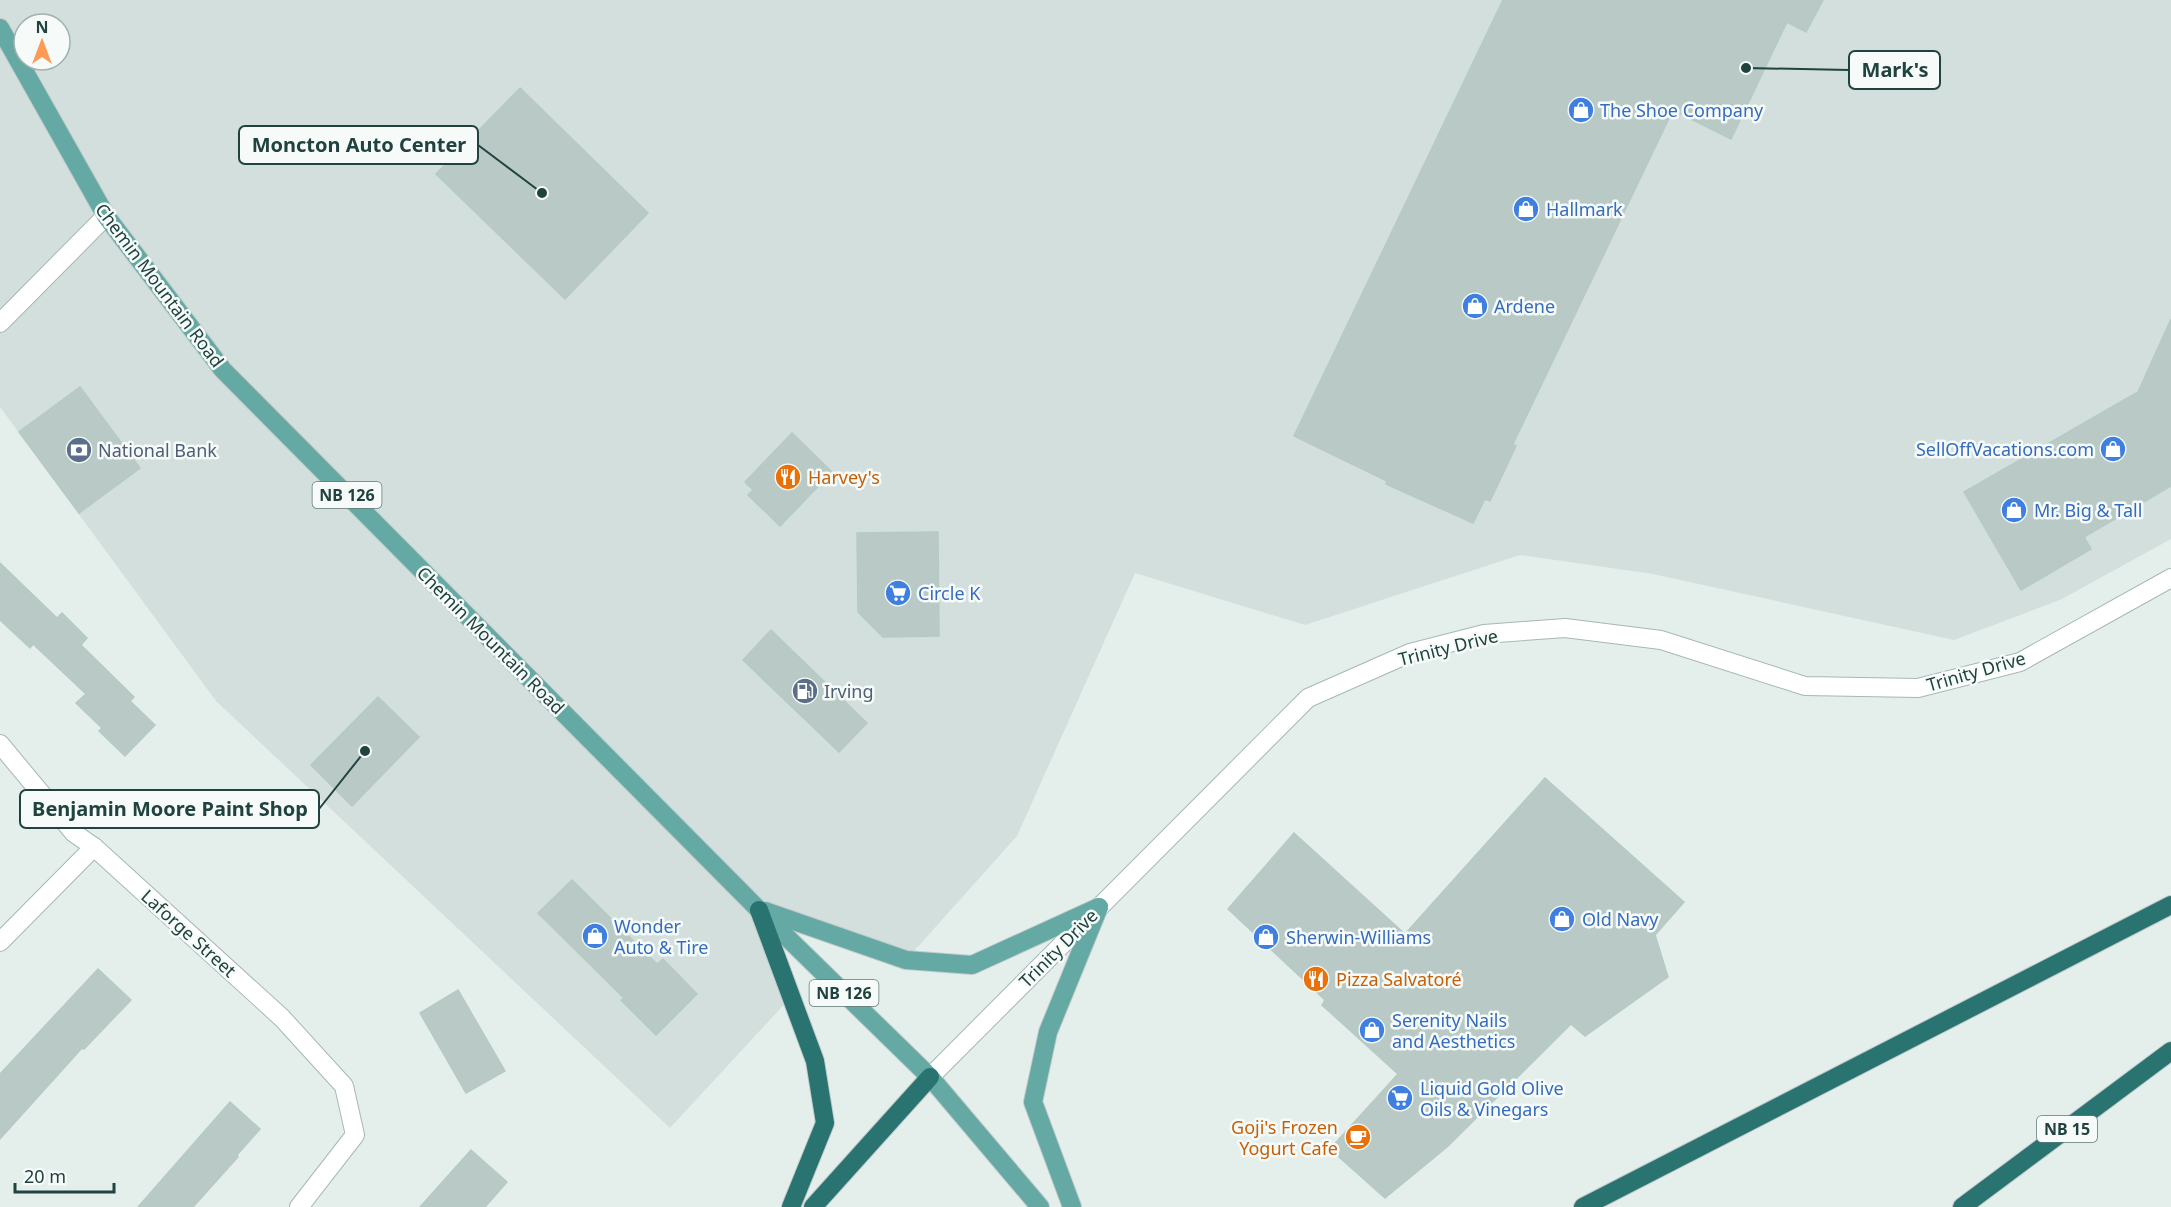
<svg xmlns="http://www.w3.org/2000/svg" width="2171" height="1207" font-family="'Noto Sans',sans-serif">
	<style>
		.built { fill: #d2dfdc; fill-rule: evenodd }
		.building { fill: #b9cac6; stroke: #b6cac5; stroke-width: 1.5 }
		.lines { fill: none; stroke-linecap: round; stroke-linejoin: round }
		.minor-casing { stroke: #a6b8b5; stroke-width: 20 }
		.major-casing { stroke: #c1caca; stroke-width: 20 }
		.highway-casing { stroke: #c1caca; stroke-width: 20 }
		.minor { stroke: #fff; stroke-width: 18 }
		.major { stroke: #64a9a3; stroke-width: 18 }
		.highway { stroke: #297371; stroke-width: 18 }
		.labels { text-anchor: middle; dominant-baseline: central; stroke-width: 5; stroke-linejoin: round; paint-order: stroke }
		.shield { fill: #f6fbf9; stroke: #617a78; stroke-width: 1.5 }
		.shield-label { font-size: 16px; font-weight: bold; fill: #214340 }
		.shop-label { font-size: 18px; fill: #366cbe; stroke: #f6fbf9; text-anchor: start }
		.street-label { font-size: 18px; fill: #214340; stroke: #f6fbf9 }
		.service-label { font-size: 18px; fill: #4e5e75; stroke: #f6fbf9; text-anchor: start }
		.food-label { font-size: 18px; fill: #c56008; stroke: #f6fbf9; text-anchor: start }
		.leader { fill: none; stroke: #214340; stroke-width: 2 }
		.callout-dot { fill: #214340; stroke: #f6fbf9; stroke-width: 2 }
		.callout { fill: #f6fbf9; stroke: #214340; stroke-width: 2 }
		.callout-label { font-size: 20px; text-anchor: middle; font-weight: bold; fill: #214340 }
	</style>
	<rect width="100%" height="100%" fill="#e4efec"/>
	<path class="built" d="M0 0H2171V539L2062 599 1954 640 1653 574 1520 555 1305 625 1135 573 1017 836 906 960 760 910 792 996 670 1128 216 701 0 407ZM24 24H60V60H24Z"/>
	<g class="building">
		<path d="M1503 0H1823L1806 32 1787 22 1731 139 1673 110 1513 444 1516 446 1490 501 1485 499 1473 523 1386 484 1387 481 1294 436Z"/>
		<path d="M520 88 648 213 565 299 436 174Z"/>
		<path d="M2171 319V486L2084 537 2091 549 2021 590 1964 492 2138 392Z"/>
		<path d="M80 387 140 468 79 513 19 432Z"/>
		<path d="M792 433 832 472 780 526 748 495 753 490 745 482Z"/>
		<path d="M938 532 939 636 883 637 858 612 857 533Z"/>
		<path d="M0 563 57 618 62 613 87 638 81 645 134 697 130 701 155 725 125 756 99 731 102 728 76 703 86 694 33 644 30 648 0 620Z"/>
		<path d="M771 630 867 723 839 752 743 660Z"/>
		<path d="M378 697 419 737 352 806 311 765Z"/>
		<path d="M1545 778 1684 902 1655 935 1668 977 1585 1036 1571 1024 1447 1147 1385 1198 1330 1149 1398 1074 1322 1005 1325 1000 1228 909 1294 833 1405 934Z"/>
		<path d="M572 880 657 964 663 959 697 994 656 1035 621 1000 624 998 538 913Z"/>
		<path d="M98 969 131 1000 84 1049 82 1048 0 1139V1074Z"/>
		<path d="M458 990 505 1071 466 1093 420 1013Z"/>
		<path d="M230 1102 260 1129 237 1155 238 1157 193 1207H138Z"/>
		<path d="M471 1150 507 1182 485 1207H420Z"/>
	</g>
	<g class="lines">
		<g class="minor-casing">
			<g id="minor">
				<path d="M0 323 106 216"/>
				<path d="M0 744 74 833 94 847 282 1018 344 1086 355 1135 299 1207"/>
				<path d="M0 942 94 847"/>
				<path d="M930 1077 1308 698 1410 653 1484 634 1565 628 1661 640 1805 686 1918 688 2020 662 2171 578"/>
			</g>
		</g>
		<g class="major-casing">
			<g id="major">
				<path d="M0 28 106 216 223 370 759 910 930 1077 1040 1207"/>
				<path d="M765 911 906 960 972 965 1099 907"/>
				<path d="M1072 1207 1033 1102 1048 1032 1099 907"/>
			</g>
		</g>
		<g class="highway-casing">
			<g id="highway">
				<path d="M759 910 815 1061 825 1123 791 1207"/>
				<path d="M813 1207 930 1077"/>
				<path d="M1583 1207 2171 905"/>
				<path d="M1962 1207 2171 1051"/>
			</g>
		</g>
		<use href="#minor" class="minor"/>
		<use href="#major" class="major"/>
		<use href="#highway" class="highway"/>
	</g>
	<defs>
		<g id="shop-disc" transform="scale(1.35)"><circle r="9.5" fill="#3f7fe0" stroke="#f6fbf9"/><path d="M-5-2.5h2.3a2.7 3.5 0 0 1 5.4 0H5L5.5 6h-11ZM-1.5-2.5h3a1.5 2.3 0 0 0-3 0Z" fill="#fff"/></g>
		<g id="bank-disc" transform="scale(1.35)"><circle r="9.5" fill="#5c6f8a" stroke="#f6fbf9"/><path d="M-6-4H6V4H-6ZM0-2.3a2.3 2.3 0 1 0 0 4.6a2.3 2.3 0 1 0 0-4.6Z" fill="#fff"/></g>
		<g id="restaurant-disc" transform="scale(1.35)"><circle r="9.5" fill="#e8710a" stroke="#f6fbf9"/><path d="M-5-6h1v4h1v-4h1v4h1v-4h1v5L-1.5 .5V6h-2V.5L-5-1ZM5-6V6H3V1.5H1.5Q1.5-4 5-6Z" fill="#fff"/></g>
		<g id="supermarket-disc" transform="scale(1.35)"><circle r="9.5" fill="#3f7fe0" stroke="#f6fbf9"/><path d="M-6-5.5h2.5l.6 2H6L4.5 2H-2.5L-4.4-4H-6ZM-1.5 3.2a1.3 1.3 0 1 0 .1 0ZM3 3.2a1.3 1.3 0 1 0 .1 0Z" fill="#fff"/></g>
		<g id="fuel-disc" transform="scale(1.35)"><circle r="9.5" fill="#5c6f8a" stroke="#f6fbf9"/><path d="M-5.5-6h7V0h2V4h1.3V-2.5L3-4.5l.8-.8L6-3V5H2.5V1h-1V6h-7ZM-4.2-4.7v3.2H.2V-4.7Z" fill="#fff"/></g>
		<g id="cafe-disc" transform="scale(1.35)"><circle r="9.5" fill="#e8710a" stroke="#f6fbf9"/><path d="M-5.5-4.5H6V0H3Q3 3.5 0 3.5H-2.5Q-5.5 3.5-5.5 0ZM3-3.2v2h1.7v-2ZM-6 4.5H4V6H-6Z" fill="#fff"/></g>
	</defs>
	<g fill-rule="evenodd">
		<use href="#shop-disc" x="1581" y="110"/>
		<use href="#shop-disc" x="1526" y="209"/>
		<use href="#shop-disc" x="1475" y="306"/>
		<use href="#shop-disc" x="2113" y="449"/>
		<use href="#bank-disc" x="79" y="450"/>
		<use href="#restaurant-disc" x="788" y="477"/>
		<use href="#shop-disc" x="2014" y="510"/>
		<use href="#supermarket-disc" x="898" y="593"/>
		<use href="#fuel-disc" x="805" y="691"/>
		<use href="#shop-disc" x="1562" y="919"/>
		<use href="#shop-disc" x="595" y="936"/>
		<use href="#shop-disc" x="1266" y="937"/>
		<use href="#restaurant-disc" x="1316" y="979"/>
		<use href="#shop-disc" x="1372" y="1030"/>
		<use href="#supermarket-disc" x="1400" y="1098"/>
		<use href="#cafe-disc" x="1358" y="1137"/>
	</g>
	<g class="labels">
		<g class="shield">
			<rect x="312.5" y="482" width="69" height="26" rx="4.5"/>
			<rect x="809.5" y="980" width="69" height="26" rx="4.5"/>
			<rect x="2037" y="1116" width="60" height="26" rx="4.5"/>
		</g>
		<g class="shield-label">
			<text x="347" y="495">NB 126</text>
			<text x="844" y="993">NB 126</text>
			<text x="2067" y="1129">NB 15</text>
		</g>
		<g class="shop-label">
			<text x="1600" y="110">The Shoe Company</text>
			<text x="1546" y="209">Hallmark</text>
			<text x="1494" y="306">Ardene</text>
			<text x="2094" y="449" text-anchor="end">SellOffVacations.com</text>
			<text x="2034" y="510">Mr. Big &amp; Tall</text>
			<text x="918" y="593">Circle K</text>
			<text x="1582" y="919">Old Navy</text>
			<text x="614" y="926">Wonder<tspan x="614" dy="21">Auto &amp; Tire</tspan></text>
			<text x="1286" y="937">Sherwin-Williams</text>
			<text x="1392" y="1020">Serenity Nails<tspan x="1392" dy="21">and Aesthetics</tspan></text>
			<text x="1420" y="1088">Liquid Gold Olive<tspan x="1420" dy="21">Oils &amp; Vinegars</tspan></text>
		</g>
		<g class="street-label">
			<text transform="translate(160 285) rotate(53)">Chemin Mountain Road</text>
			<text transform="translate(491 640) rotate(45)">Chemin Mountain Road</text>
			<text transform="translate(1448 647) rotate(-14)">Trinity Drive</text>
			<text transform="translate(1976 671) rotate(-16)">Trinity Drive</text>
			<text transform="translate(189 933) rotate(42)">Laforge Street</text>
			<text transform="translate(1058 948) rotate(-45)">Trinity Drive</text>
		</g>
		<g class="service-label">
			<text x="98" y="450">National Bank</text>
			<text x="824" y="691">Irving</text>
		</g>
		<g class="food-label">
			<text x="808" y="477">Harvey's</text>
			<text x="1336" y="979">Pizza Salvatoré</text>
			<text x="1338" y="1127" text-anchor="end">Goji's Frozen<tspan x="1338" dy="21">Yogurt Cafe</tspan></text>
		</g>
	</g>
	<path class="leader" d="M1746 68L1849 70M542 193L478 145M365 751L319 809"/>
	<g class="callout-dot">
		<circle cx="1746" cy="68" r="6"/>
		<circle cx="542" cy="193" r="6"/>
		<circle cx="365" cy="751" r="6"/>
	</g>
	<g class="callout">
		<rect x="1849" y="51" width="91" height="38" rx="6"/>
		<rect x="239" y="126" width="239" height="38" rx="6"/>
		<rect x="20" y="790" width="299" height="38" rx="6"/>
	</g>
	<g class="callout-label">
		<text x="1895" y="77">Mark's</text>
		<text x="359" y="152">Moncton Auto Center</text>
		<text x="170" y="816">Benjamin Moore Paint Shop</text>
	</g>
	<g transform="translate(42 42)"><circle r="28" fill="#f6fbf9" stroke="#a1b1af" stroke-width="1.5"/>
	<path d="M0-4.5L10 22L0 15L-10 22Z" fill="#ff9a52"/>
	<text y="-9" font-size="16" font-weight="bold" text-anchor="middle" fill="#214340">N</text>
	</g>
	<path d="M15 1183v9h99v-9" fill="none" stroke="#214340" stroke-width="3"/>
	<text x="24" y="1183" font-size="18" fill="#214340" stroke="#f6fbf9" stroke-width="4.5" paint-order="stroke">20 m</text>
</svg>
